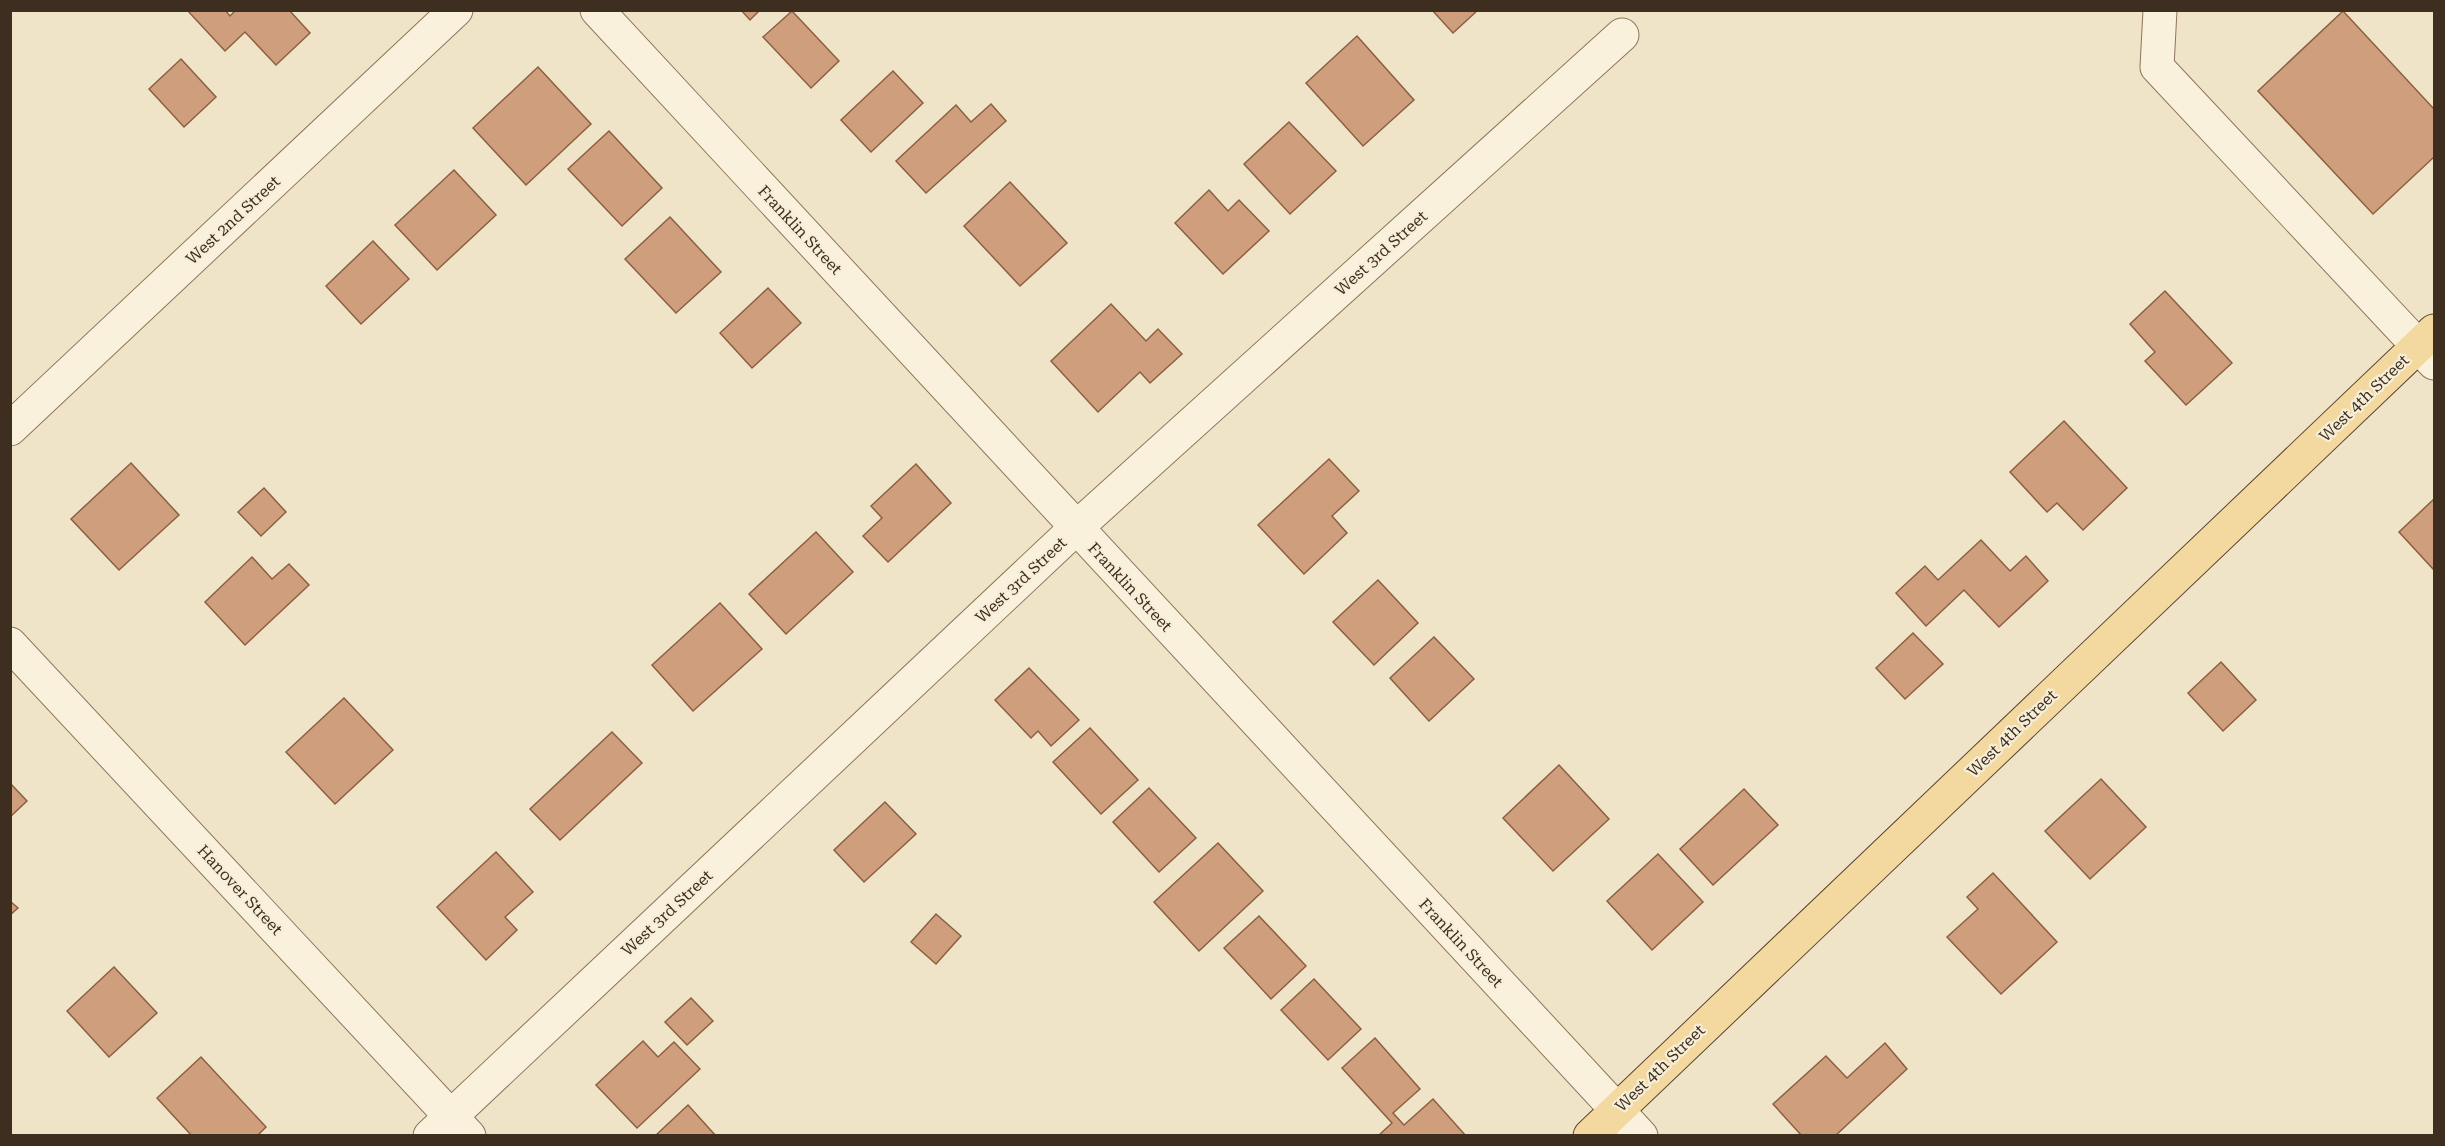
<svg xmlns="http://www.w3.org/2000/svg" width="2445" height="1146" font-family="'Roboto Serif',serif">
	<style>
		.building { fill: #cf9f7d; stroke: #8d5f41; stroke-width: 1.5 }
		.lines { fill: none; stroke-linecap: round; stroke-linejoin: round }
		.minor-casing { stroke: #8d765c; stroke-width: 35 }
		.major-casing { stroke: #5b4430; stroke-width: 35 }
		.minor { stroke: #faf1dc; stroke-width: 33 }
		.major { stroke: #f3d9a0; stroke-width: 33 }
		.labels { text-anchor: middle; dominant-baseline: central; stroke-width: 4.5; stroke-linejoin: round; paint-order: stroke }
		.street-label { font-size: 16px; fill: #3d2e20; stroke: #f7eed8 }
	</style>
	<rect width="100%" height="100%" fill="#f0e4c8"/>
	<g class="building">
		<path d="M187 10H225L230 16 236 10H289L310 33 276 65 245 32 225 51Z"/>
		<path d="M741 10H760L750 20Z"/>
		<path d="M1432 10H1478L1453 33Z"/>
		<path d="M792 11 839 61 811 88 763 37Z"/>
		<path d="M2343 11 2434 109V157L2373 214 2258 91Z"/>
		<path d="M1357 36 1414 100 1363 146 1306 83Z"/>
		<path d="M181 59 216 97 184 127 149 89Z"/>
		<path d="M538 67 591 124 526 185 473 128Z"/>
		<path d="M893 71 923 103 871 152 841 120Z"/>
		<path d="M991 104 1006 121 926 193 896 161 956 105 971 122Z"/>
		<path d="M1289 122 1336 171 1290 214 1244 164Z"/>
		<path d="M609 131 662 188 622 226 568 169Z"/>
		<path d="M454 170 496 215 437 270 395 225Z"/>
		<path d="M1010 182 1067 243 1020 286 964 226Z"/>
		<path d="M1209 190 1228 211 1239 200 1269 231 1223 274 1175 223Z"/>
		<path d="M670 217 721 272 676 313 625 259Z"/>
		<path d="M373 241 409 279 361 324 326 286Z"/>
		<path d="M768 288 801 323 752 368 720 333Z"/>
		<path d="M2165 291 2232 363 2186 405 2145 361 2155 352 2130 324Z"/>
		<path d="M1111 304 1146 341 1158 329 1182 354 1150 383 1140 372 1098 412 1051 361Z"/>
		<path d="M2064 421 2127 488 2083 530 2057 503 2047 512 2010 472Z"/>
		<path d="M1329 459 1359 491 1332 516 1347 533 1304 574 1258 525Z"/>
		<path d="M131 463 179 515 119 570 71 519Z"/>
		<path d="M916 464 951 503 888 562 863 536 882 518 871 506Z"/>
		<path d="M264 488 286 512 261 536 238 512Z"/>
		<path d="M2434 499V570L2399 532Z"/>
		<path d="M816 532 853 572 786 634 749 594Z"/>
		<path d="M1981 540 2010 571 2026 556 2048 581 1999 627 1964 590 1926 626 1896 593 1925 566 1938 580Z"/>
		<path d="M252 557 272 579 289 564 309 585 245 645 205 602Z"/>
		<path d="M1378 580 1418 623 1374 665 1333 622Z"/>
		<path d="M720 603 762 649 693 711 652 665Z"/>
		<path d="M1913 633 1943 664 1905 699 1876 668Z"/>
		<path d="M1434 637 1474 679 1429 721 1390 678Z"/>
		<path d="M2221 662 2256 700 2223 731 2188 693Z"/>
		<path d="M1029 668 1079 720 1051 746 1038 731 1031 738 995 700Z"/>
		<path d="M344 698 393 750 335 804 286 752Z"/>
		<path d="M1090 728 1138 780 1101 814 1053 762Z"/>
		<path d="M612 732 642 763 560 840 530 809Z"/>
		<path d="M1559 765 1609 819 1553 871 1503 818Z"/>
		<path d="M2101 779 2146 827 2090 879 2045 831Z"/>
		<path d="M10 783 27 801 10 817Z"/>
		<path d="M1149 788 1196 838 1159 872 1113 822Z"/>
		<path d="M1744 789 1778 825 1713 885 1680 849Z"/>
		<path d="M885 802 916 834 864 882 834 850Z"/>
		<path d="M1218 843 1263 891 1199 951 1154 902Z"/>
		<path d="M496 852 533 892 505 917 517 930 486 960 437 907Z"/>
		<path d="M1658 854 1703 902 1652 950 1607 901Z"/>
		<path d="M1993 873 2057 942 2001 994 1947 937 1978 909 1967 897Z"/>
		<path d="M10 901 18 908 10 915Z"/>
		<path d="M936 914 961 936 936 964 911 942Z"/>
		<path d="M1259 916 1306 966 1271 999 1224 948Z"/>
		<path d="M114 967 157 1013 109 1057 67 1011Z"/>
		<path d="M1314 979 1361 1029 1328 1060 1281 1010Z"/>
		<path d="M691 998 713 1021 687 1045 665 1022Z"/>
		<path d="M1375 1038 1420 1089 1393 1113 1404 1125 1433 1099 1466 1136H1378L1392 1123 1342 1068Z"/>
		<path d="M643 1041 658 1057 674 1042 700 1069 637 1128 596 1085Z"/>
		<path d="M1885 1043 1907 1069 1835 1136H1802L1773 1104 1826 1056 1847 1078Z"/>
		<path d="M201 1057 266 1127 257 1136H192L157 1098Z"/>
		<path d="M688 1105 716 1136H655Z"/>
	</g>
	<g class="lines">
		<g class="minor-casing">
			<g id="minor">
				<path d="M597 10 1641 1136"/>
				<path d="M2160 10 2157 67 2434 363"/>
				<path d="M10 429 456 10"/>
				<path d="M10 644 469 1136"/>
				<path d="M430 1136 1076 528 1622 35"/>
			</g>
		</g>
		<g class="major-casing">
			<path id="major" d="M1590 1136 2434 331"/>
		</g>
		<use href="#minor" class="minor"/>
		<use href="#major" class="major"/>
	</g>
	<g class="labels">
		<g class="street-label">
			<text transform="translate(233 220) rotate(-43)">West 2nd Street</text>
			<text transform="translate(800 230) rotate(47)">Franklin Street</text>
			<text transform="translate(1381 253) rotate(-42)">West 3rd Street</text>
			<text transform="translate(2364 398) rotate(-44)">West 4th Street</text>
			<text transform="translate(1021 580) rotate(-43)">West 3rd Street</text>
			<text transform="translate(1130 587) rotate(47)">Franklin Street</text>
			<text transform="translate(2012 733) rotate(-44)">West 4th Street</text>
			<text transform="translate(240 890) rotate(47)">Hanover Street</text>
			<text transform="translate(667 913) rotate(-43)">West 3rd Street</text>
			<text transform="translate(1461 943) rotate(47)">Franklin Street</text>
			<text transform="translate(1660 1068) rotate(-44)">West 4th Street</text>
		</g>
	</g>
	<rect width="2445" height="1146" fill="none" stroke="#3d2e20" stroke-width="24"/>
</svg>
